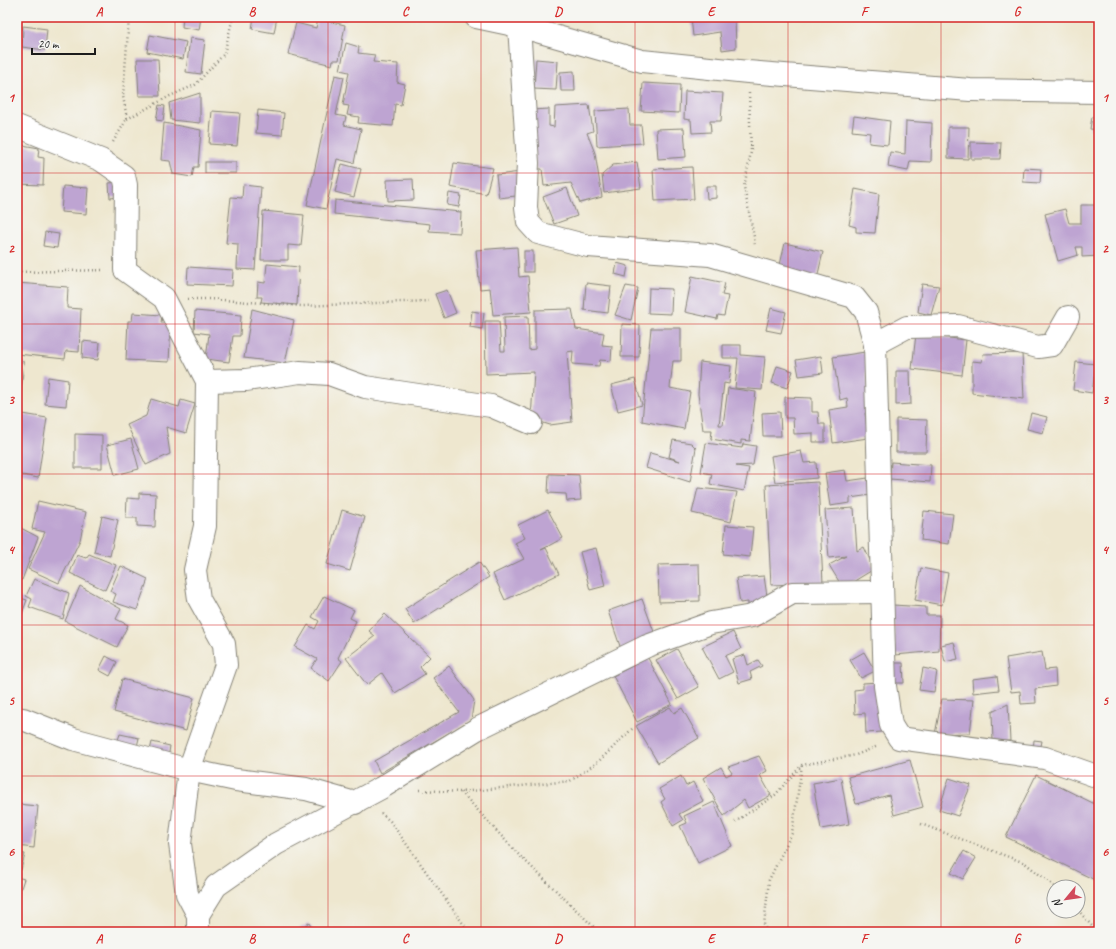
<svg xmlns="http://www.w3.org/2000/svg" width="1116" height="949" font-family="Caveat,sans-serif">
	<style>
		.building { fill: #bea4d2 }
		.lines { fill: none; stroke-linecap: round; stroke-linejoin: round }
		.minor-casing { stroke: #858276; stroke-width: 24 }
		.path { stroke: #858276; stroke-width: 2.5; stroke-dasharray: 1 3; stroke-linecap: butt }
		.minor { stroke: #fff; stroke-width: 22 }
		.grid { fill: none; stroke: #d62828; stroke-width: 1; stroke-opacity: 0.55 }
		.neatline { fill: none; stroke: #d62828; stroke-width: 1.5 }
		.grid-label { font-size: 13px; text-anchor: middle; font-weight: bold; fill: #d62828 }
	</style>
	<rect width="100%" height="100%" fill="#f6f6f2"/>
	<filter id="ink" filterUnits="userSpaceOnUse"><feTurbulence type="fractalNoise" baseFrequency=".025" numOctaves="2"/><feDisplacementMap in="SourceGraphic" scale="8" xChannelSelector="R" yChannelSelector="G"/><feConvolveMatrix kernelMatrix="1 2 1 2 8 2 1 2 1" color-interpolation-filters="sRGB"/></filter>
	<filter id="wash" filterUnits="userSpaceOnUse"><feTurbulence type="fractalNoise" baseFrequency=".012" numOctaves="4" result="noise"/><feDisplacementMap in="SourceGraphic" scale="16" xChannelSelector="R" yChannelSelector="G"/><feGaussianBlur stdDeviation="0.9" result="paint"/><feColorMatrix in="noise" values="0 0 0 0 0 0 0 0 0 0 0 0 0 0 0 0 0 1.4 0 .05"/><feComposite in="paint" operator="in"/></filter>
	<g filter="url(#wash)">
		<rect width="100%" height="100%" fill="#eee7cf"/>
		<g id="blocks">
			<g class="building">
				<path d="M183 17H201L199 30 182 27Z"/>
				<path d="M254 17H277L274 33 252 29Z"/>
				<path d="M331 17H347L346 21 331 18Z"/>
				<path d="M691 17H735L736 48 722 50 720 32 693 36Z"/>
				<path d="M318 19 345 25 339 60H333L332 65 288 54 296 23 316 28Z"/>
				<path d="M23 26 47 29 45 50 22 47Z"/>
				<path d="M150 35 186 42 183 59 147 52Z"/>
				<path d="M190 38 205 40 201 74 186 72Z"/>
				<path d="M346 43 359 47 358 53 375 55 373 62 398 64 397 82 405 84 401 105 395 104 393 126 358 123 359 117 347 115 349 106 343 105 349 72 340 70Z"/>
				<path d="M137 59H158L160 96H139Z"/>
				<path d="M536 59 558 61 556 90 534 89Z"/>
				<path d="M574 71 575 91H561L560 72Z"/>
				<path d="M335 75 344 77 336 115 346 117 344 125 361 129 354 163 337 159 326 209 307 205Z"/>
				<path d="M643 83 680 85 679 113 641 111Z"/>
				<path d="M685 91 723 93 721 121H710L711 132 692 133 691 120 684 119Z"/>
				<path d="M200 93V123L171 120 169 103Z"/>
				<path d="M159 105 165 106 163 121 156 120Z"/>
				<path d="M589 105 593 131 587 133 595 153 602 197 580 203 571 183 544 186 542 169H536L531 110 549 109V126L554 127 555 107Z"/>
				<path d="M629 109 630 125H641L643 143 597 146 595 111Z"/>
				<path d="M258 110 284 113 282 135 256 133Z"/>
				<path d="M212 111 240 113 237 146 209 144Z"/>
				<path d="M854 116 890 121 888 145 869 143 870 133 852 131Z"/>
				<path d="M1092 117 1099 118V130L1090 129Z"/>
				<path d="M906 121 932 123 931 162 910 161 908 171 888 167 890 152 905 154Z"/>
				<path d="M164 123 201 130 198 167H194L192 177 173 174 170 161 161 160Z"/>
				<path d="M948 127H969L968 159 948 158Z"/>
				<path d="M684 128 686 157 658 159 656 129Z"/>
				<path d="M971 142 1001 143 1000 159H971Z"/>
				<path d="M17 144 39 148 38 157 44 158 43 185 17 184Z"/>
				<rect x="205" y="162" width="31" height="11"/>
				<path d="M637 162 641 188 604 193 602 175 613 165Z"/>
				<path d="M454 163 493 168 486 194 450 187Z"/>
				<path d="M342 164 361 169 354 197 335 192Z"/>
				<path d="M692 167 694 199 655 201 653 169Z"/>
				<path d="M1024 168 1041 169 1040 183 1023 182Z"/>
				<path d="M521 172 524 195 499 198 496 175Z"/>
				<path d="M413 179 414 200 388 201 387 180Z"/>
				<path d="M119 182 120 197 110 198 109 183Z"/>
				<path d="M243 185 261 187 255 270 237 269 238 244 226 243 231 197 242 198Z"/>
				<path d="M63 186 88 188 86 214 61 212Z"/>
				<path d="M706 186H716V198L707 199Z"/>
				<path d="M567 188 577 216 554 224 543 197Z"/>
				<path d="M855 189 879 194 875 233 856 232V227L849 225Z"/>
				<path d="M449 193 461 195 459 207 447 205Z"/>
				<path d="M335 200 461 212 460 233 429 231 430 224 334 214Z"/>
				<path d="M1081 205H1099V256L1082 257V247H1076L1078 255 1058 261 1045 214 1065 209 1069 223H1081Z"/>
				<path d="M263 211 304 215 301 246 288 245V260H261Z"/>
				<path d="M45 232 59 234 57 248 43 246Z"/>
				<path d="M785 243 823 252 816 283 778 274Z"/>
				<path d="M517 247 519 277 528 276 531 312 493 315 490 288 480 289 476 250Z"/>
				<rect x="524" y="251" width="9" height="21"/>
				<path d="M617 263 628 266 626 277 615 274Z"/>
				<path d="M267 264 299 267 297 305 261 302 262 297H257L258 282 265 283Z"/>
				<path d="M188 267 233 270 232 286 187 284Z"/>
				<path d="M692 276 725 283 722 295 728 296 724 316 718 315 717 319 685 312Z"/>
				<path d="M17 283 68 287 67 308 81 309 79 352 66 351 65 359 17 354Z"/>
				<path d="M586 283 611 286 608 313 584 310Z"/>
				<path d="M922 284 939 286 931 315 918 312Z"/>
				<path d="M626 286 638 288 631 320 615 315Z"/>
				<path d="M649 288 672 289 671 314 648 313Z"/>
				<path d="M447 290 456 313 444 318 435 294Z"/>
				<path d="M771 308 786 312 781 333 766 330Z"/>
				<path d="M252 309 294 320 285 363 244 358Z"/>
				<path d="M572 309 576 329 604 333 602 345 612 346 611 361 600 360 599 366 572 364 573 351 567 352 572 422 550 425 531 419 534 372 486 374 485 321H499L501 351H505L504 317 528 316 529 350 535 349V310Z"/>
				<path d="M195 311 241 315 240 336H233L229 362 206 359 209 334 194 332Z"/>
				<path d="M472 311 484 313 482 329 470 327Z"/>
				<path d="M133 313 162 315 161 323H171L169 362 126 360 128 321H132Z"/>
				<path d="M622 324 640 325 639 357H621Z"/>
				<path d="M651 328H681V361H673L670 388 690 392 684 429 642 421Z"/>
				<path d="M916 334 966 340 962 375 912 369Z"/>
				<path d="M83 341 100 343 98 360 82 358Z"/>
				<path d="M723 345H741V355L765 357 762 390 735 388 738 358H723Z"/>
				<path d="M865 352 870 413H865L868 438 833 443 829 410 848 407 847 398 840 400 833 357Z"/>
				<path d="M1022 353 1024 399 972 393V361L982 362 983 354Z"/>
				<path d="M821 356 823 373 799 376 796 360Z"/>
				<path d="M17 361 24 362 19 409H17Z"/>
				<path d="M700 362 731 366 729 384 724 383 719 425H723L728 388 756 392 750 441 741 440V444L711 439 712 430H703L698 394Z"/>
				<path d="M1076 362 1096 364 1092 393 1073 390Z"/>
				<path d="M777 366 793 371 787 388 772 383Z"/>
				<path d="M896 371H910L911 404 896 405Z"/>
				<path d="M48 377 68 380 66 406 45 404Z"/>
				<path d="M635 379 642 405 618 411 611 385Z"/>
				<path d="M785 397 812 398V412H818L819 424H825V442H813V433L794 434 793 418H785Z"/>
				<path d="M151 399 179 407 181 400 195 404 186 433 166 427 170 454 146 465 127 425 146 416Z"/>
				<path d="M780 412 781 436H763L762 413Z"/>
				<path d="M17 413 47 418 38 478 17 474Z"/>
				<path d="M1031 413 1047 417 1043 433 1027 429Z"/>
				<path d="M896 419 927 420 926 452H896Z"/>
				<path d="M75 434 102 435V468H75Z"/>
				<path d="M131 439 139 469 115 475 107 445Z"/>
				<path d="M673 440 691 443 696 448 690 482 646 468 650 453 680 461 669 457Z"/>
				<path d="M706 443 742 448 743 444 756 446 753 465 736 466 749 468 744 491 710 484 712 474 701 472Z"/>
				<path d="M801 451 804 463 816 462 817 478 775 482 771 456Z"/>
				<path d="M891 462 931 465 930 482 890 479Z"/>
				<path d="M845 470 847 481 868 478 871 495 850 498V503L830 506 825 473Z"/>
				<path d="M549 474 579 475 581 500 567 501 566 494 548 493Z"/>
				<path d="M818 482 823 583 771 585 766 485Z"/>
				<path d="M698 488 737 492 731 522 692 513Z"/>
				<path d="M139 493 156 494 155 527 137 526V518H126L127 498 139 499Z"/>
				<path d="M38 501 86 512 80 540 59 583 28 569 45 532 32 529Z"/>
				<path d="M854 508 857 551 864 547 874 569 843 588 829 565 846 556 829 558 825 510Z"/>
				<path d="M342 510 365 517 350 571 327 564Z"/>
				<path d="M548 510 563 538 541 550 546 548 559 574 505 600 493 574 524 559 515 543 525 538 518 525Z"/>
				<path d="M924 511 953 514 949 544 921 540Z"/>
				<path d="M102 516 118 520 110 556 94 552Z"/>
				<path d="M726 525 753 527 750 557 723 554Z"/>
				<path d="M17 526 38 537 22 580 17 579Z"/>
				<path d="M596 548 605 586 590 590 580 552Z"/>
				<path d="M89 554 116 565 105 590 70 573 77 555 86 558Z"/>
				<path d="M479 562 489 577 414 624 405 609Z"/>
				<path d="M699 564 700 601 659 602 658 565Z"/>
				<path d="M121 566 148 579 137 610 113 602 116 594 110 591Z"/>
				<path d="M921 568 948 573 942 605 915 600Z"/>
				<path d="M764 576 768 603 748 605V602L740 603 736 578Z"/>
				<path d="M34 579 69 593 63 619 29 607 32 599 26 596Z"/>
				<path d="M80 586 121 609 116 619 128 625 117 647 65 621Z"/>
				<path d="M324 596 354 610 350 618 356 621 338 658 342 661 329 681 311 668 317 659 295 647 308 625 315 629 319 621 312 617Z"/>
				<path d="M17 597 27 600 17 627Z"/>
				<path d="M642 599 657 640 622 652 608 611Z"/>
				<path d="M893 605 926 607V615H940L939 651 895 655Z"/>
				<path d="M385 614 430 657 420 667 425 674 395 693 382 673 367 685 346 658 375 636 369 631Z"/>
				<path d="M733 632 741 649 725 656 733 672 719 679 702 647Z"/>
				<path d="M954 642 958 659 945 662 941 645Z"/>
				<path d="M677 649 699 687 678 699 656 660Z"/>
				<path d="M864 652 875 671 861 678 850 660Z"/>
				<path d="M1042 652 1045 670 1055 669 1056 686 1035 689 1036 703 1021 704 1020 691 1011 692 1006 658Z"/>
				<path d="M745 655 748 665 758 660 762 666 750 672 752 679 739 683 732 659Z"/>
				<path d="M106 656 117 662 110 676 99 670Z"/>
				<path d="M648 658 672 704 637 722 613 676Z"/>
				<path d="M890 663H903L904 683H890Z"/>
				<path d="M449 666 474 700 471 720 380 773 374 761 459 712 433 678Z"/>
				<path d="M923 668 937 671 934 692 919 690Z"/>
				<path d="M1098 668H1099V694H1095Z"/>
				<path d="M997 676 999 690 973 693 972 679Z"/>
				<path d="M122 679 194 698 186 731 114 712Z"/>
				<path d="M878 682 882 732 866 733 865 713 855 714 854 690 863 689V683Z"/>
				<path d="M942 699 974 700 970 733 935 734Z"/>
				<path d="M1008 704 1010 741 993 742 992 712Z"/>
				<path d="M670 707 674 713 682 708 699 738 658 763 636 726Z"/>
				<path d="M120 734 139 738 136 751 116 746Z"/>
				<path d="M1034 740 1042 741 1040 751 1033 750Z"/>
				<path d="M152 742 170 746 168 759 149 755Z"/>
				<path d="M759 756 767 771 760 775 771 795 748 808 744 800 724 816 703 778 721 767 726 776 732 773 728 767Z"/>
				<path d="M910 760 923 807 894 815 889 795 856 804 848 777Z"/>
				<path d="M1036 775 1099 806V882L1006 837Z"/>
				<path d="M681 776 686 786 693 782 703 801 679 814 683 820 673 826 661 802 665 799 659 789Z"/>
				<path d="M841 778 849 824 821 829 813 783Z"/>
				<path d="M949 778 971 785 958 816 939 810Z"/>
				<path d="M714 802 732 846 698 863 680 826 687 823 684 816Z"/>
				<path d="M17 804 38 806 34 848 17 846Z"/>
				<path d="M964 851 976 858 963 879 951 873Z"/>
				<path d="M17 853 25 854 21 870 17 869Z"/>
				<path d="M17 877 24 879 19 894 17 893Z"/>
				<path d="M309 923 314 932H293Z"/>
				<path d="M439 929 440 932H431Z"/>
			</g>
		</g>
	</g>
	<g filter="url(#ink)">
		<use href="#blocks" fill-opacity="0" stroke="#858276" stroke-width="1"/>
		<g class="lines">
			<g class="minor-casing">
				<g id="minor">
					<path d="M476 17 519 26 642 61 748 72 970 90 1099 92"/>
					<path d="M519 26 528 163 526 207 528 222 538 233 588 246 710 255 854 297 866 312 875 344 885 686 891 725 899 738 1045 758 1099 777"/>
					<path d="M17 126 101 160 124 176 126 185 125 270 164 298 207 381 205 526 195 570 199 599 224 644 226 665 189 770 180 844 187 894 198 915"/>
					<path d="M875 344 907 327 958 326 1038 347 1052 345 1068 317"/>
					<path d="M207 381 246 380 300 372 329 374 365 387 491 406 531 423"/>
					<path d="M17 718 23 719 73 739 189 770 236 780 306 789 355 803"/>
					<path d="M198 932V915L216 886 276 844 381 788 477 729 647 646 711 623 752 616 792 593 881 592"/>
				</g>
			</g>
			<g class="path">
				<path d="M749 93 751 152 744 187 754 237 755 247"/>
				<path d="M127 119 170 96 195 85 224 54 233 17"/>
				<path d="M113 142 127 119 123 96 129 18 128 17"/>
				<path d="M17 272 104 270"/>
				<path d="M188 299H210L302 306 428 301"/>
				<path d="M419 790 460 792 570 781 598 762 634 727"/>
				<path d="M461 792 517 853 597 930 601 932"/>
				<path d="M381 813 390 821 469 932"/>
				<path d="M735 822 775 795 802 765 856 755 878 746"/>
				<path d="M921 824 1025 863 1055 887"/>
				<path d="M1078 910 1097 932"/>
				<path d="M767 932 764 925 769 880 792 833 802 765"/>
			</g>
			<use href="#minor" class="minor"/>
		</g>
	</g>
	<path class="grid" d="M175 17V932M328 17V932M481 17V932M635 17V932M788 17V932M941 17V932M17 173H1099M17 324H1099M17 474H1099M17 625H1099M17 776H1099"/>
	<rect width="1116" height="949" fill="none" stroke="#f6f6f2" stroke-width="44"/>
	<g transform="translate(1066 899) rotate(241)"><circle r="19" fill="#f6f6f2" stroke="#9f9f9c"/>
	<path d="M0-3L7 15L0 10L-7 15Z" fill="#d1495b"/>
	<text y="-6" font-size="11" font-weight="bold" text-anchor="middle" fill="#1c1c1c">N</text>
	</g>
	<path d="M32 48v6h63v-6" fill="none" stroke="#1c1c1c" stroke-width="2"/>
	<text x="38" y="48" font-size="12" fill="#1c1c1c" stroke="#f6f6f2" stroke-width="3" paint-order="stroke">20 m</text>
	<rect x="22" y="22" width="1072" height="905" class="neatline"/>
	<g class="grid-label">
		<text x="99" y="16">A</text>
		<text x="252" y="16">B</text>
		<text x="405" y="16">C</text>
		<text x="558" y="16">D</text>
		<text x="711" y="16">E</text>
		<text x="864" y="16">F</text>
		<text x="1017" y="16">G</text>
		<text x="11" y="102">1</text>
		<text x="1105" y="102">1</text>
		<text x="11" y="253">2</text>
		<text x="1105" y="253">2</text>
		<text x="11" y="404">3</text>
		<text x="1105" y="404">3</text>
		<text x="11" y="554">4</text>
		<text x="1105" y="554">4</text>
		<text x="11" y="705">5</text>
		<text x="1105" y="705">5</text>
		<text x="11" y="856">6</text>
		<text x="1105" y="856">6</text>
		<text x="99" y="943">A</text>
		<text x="252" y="943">B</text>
		<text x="405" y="943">C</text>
		<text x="558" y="943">D</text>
		<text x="711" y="943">E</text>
		<text x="864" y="943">F</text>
		<text x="1017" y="943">G</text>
	</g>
</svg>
